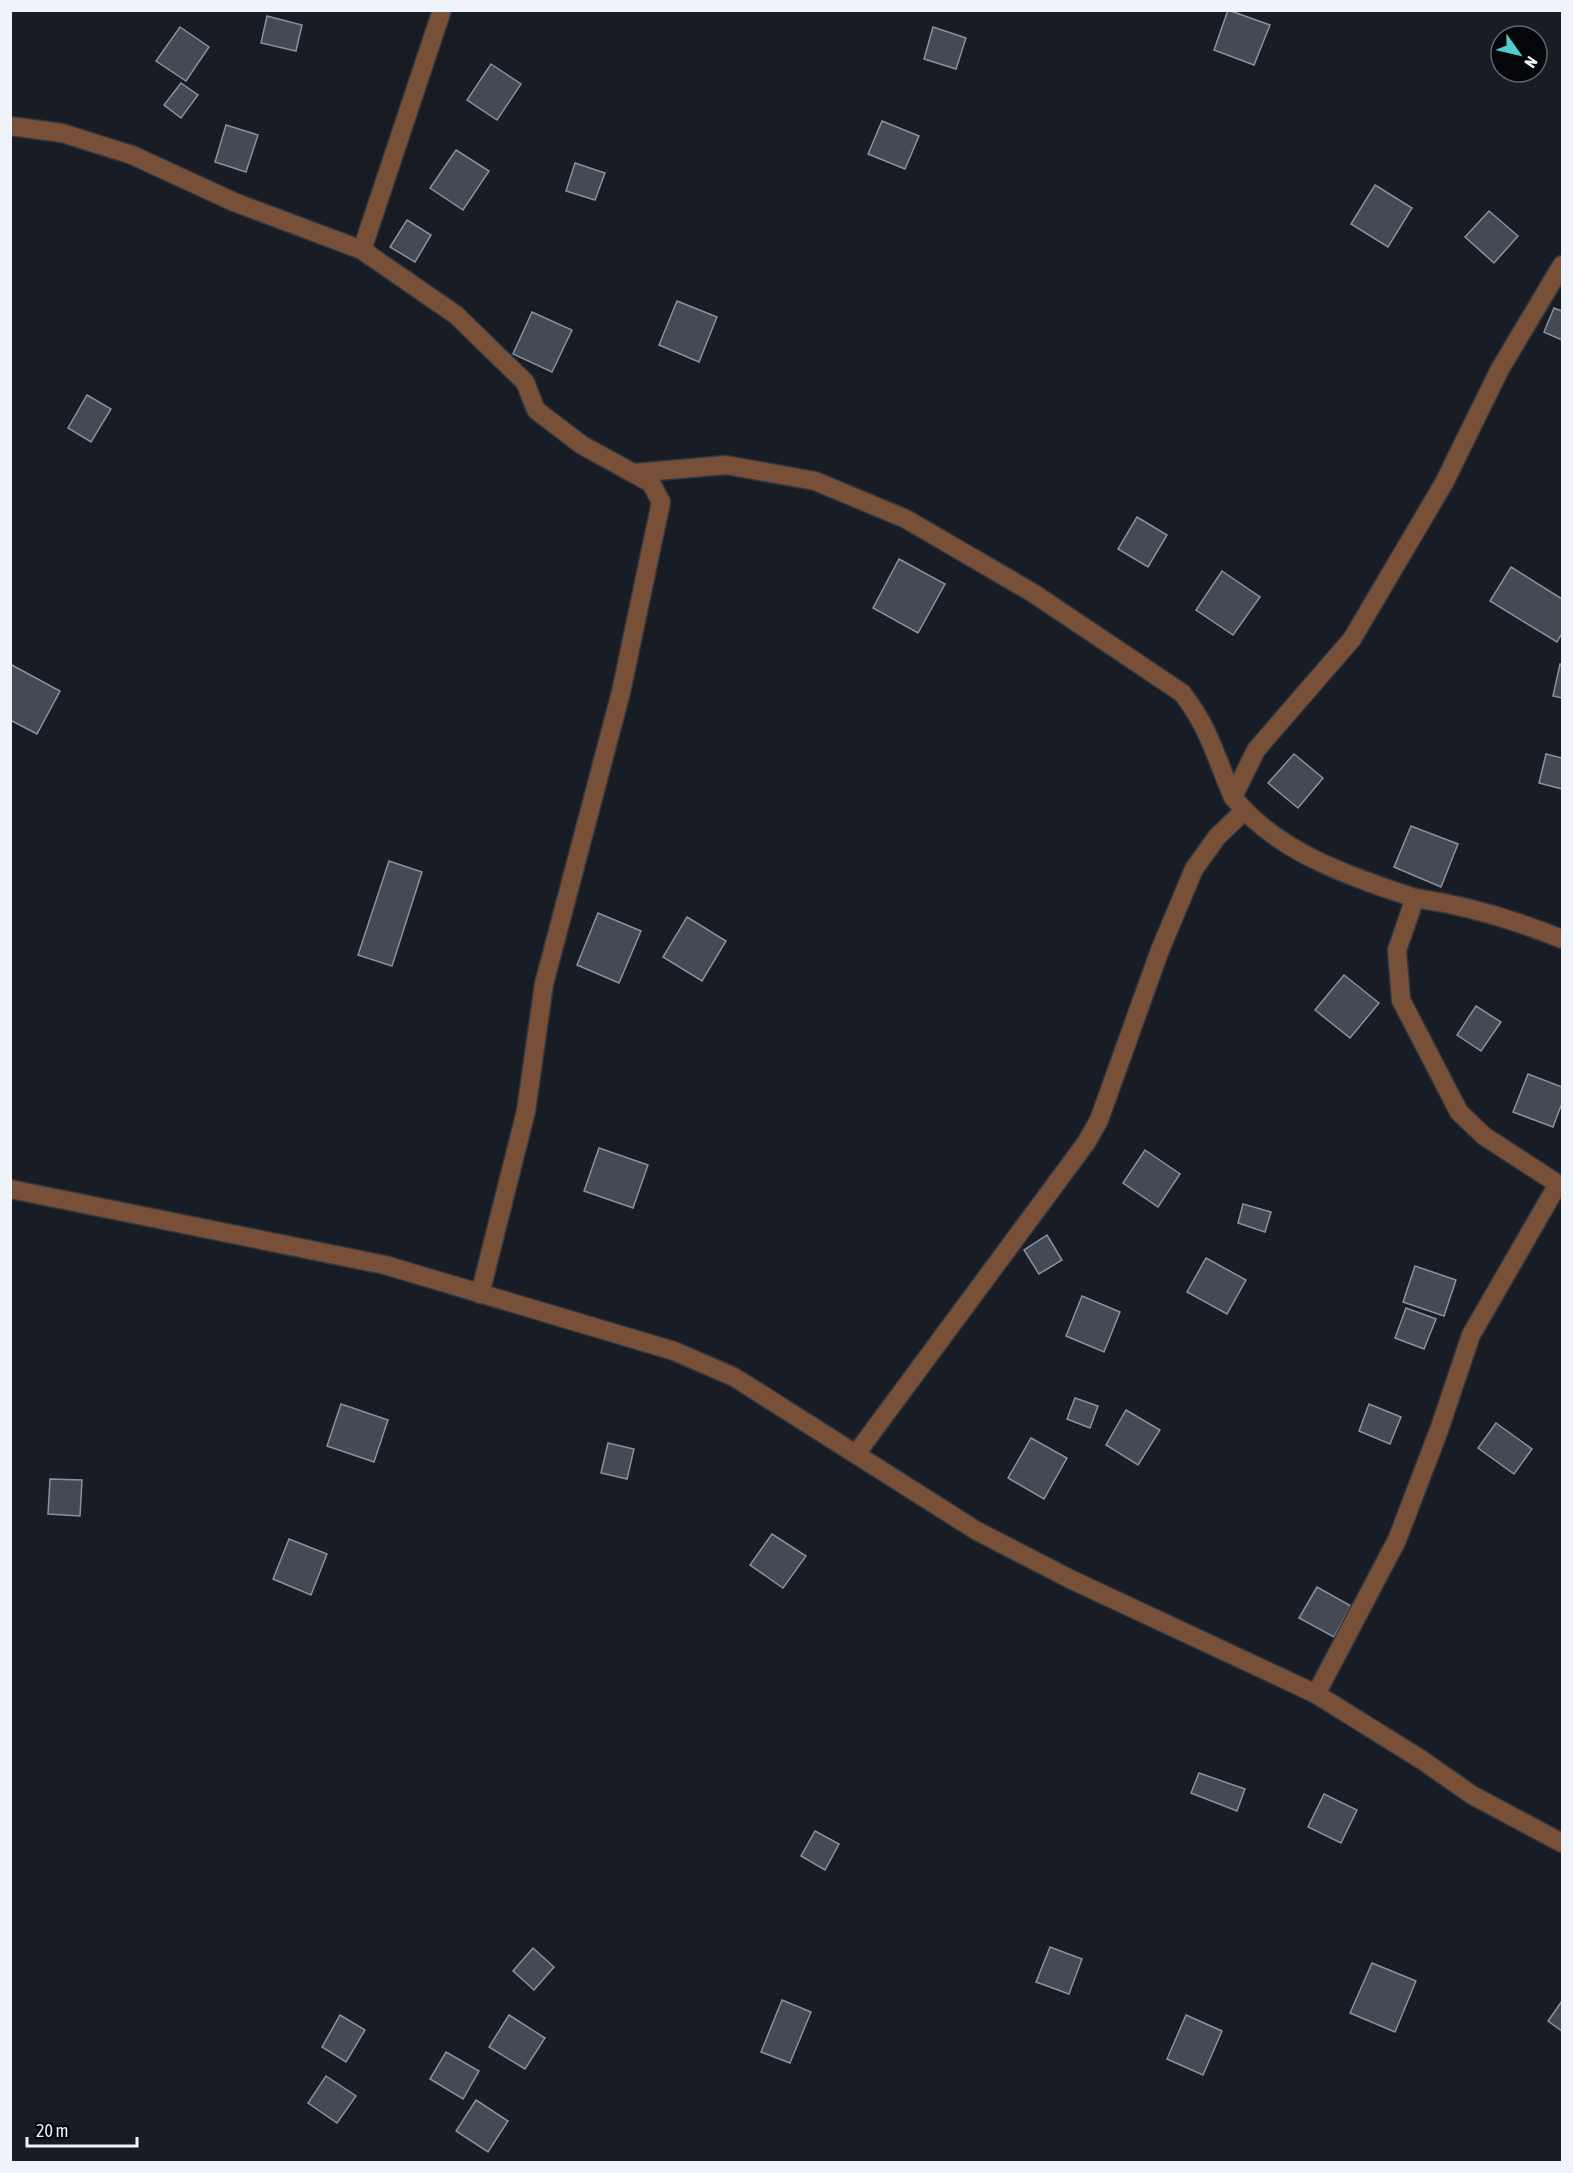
<svg xmlns="http://www.w3.org/2000/svg" width="1573" height="2173" font-family="'Asap Condensed',sans-serif">
	<style>
		.building { fill: #444a54; stroke: #8a919d; stroke-width: 1.5 }
		.lines { fill: none; stroke-linecap: round; stroke-linejoin: round }
		.street-casing { stroke: #31363f; stroke-width: 21 }
		.street { stroke: #785037; stroke-width: 18 }
	</style>
	<rect width="100%" height="100%" fill="#171c25"/>
	<g class="building">
		<path d="M1228 10 1270 25 1254 65 1214 50Z"/>
		<path d="M267 16 302 25 296 51 261 43Z"/>
		<path d="M180 27 209 47 186 81 156 61Z"/>
		<path d="M933 27 966 38 956 69 924 59Z"/>
		<path d="M491 64 521 84 497 120 467 100Z"/>
		<path d="M181 83 198 95 181 118 164 105Z"/>
		<path d="M882 121 919 136 905 169 868 154Z"/>
		<path d="M226 125 258 135 246 172 215 162Z"/>
		<path d="M456 150 489 171 463 210 430 188Z"/>
		<path d="M575 163 605 173 595 200 566 191Z"/>
		<path d="M1375 185 1412 208 1388 247 1351 224Z"/>
		<path d="M1489 211 1518 236 1494 263 1465 237Z"/>
		<path d="M407 220 431 235 415 262 390 247Z"/>
		<path d="M677 301 717 317 699 362 659 345Z"/>
		<path d="M1554 308 1562 311V340L1544 332Z"/>
		<path d="M532 312 572 330 552 372 513 354Z"/>
		<path d="M87 395 111 409 91 442 68 428Z"/>
		<path d="M1137 517 1167 535 1148 567 1118 549Z"/>
		<path d="M899 559 945 584 918 633 873 608Z"/>
		<path d="M1511 567 1562 599V633L1557 642 1490 601Z"/>
		<path d="M1222 571 1260 597 1233 635 1196 610Z"/>
		<path d="M10 664 60 691 37 734 10 720Z"/>
		<path d="M1560 664 1562 665V698L1553 696Z"/>
		<path d="M1294 754 1323 778 1298 808 1268 783Z"/>
		<path d="M1546 754 1562 758V789L1539 783Z"/>
		<path d="M1411 826 1458 844 1441 887 1394 867Z"/>
		<path d="M389 861 422 872 392 966 358 955Z"/>
		<path d="M598 913 641 931 619 983 577 965Z"/>
		<path d="M687 917 726 941 702 981 663 957Z"/>
		<path d="M1344 975 1379 1003 1350 1038 1315 1010Z"/>
		<path d="M1476 1006 1501 1022 1481 1051 1457 1035Z"/>
		<path d="M1528 1074 1562 1087V1103L1553 1127 1513 1112Z"/>
		<path d="M599 1148 648 1165 633 1208 584 1191Z"/>
		<path d="M1145 1150 1180 1174 1158 1207 1123 1183Z"/>
		<path d="M1243 1204 1271 1212 1265 1232 1238 1223Z"/>
		<path d="M1047 1235 1062 1260 1039 1274 1024 1250Z"/>
		<path d="M1206 1258 1246 1280 1227 1314 1187 1292Z"/>
		<path d="M1415 1266 1456 1280 1444 1316 1403 1302Z"/>
		<path d="M1082 1296 1120 1312 1104 1352 1066 1336Z"/>
		<path d="M1406 1308 1436 1319 1424 1349 1395 1338Z"/>
		<path d="M1075 1398 1098 1406 1090 1428 1067 1419Z"/>
		<path d="M341 1404 388 1420 374 1462 327 1446Z"/>
		<path d="M1369 1404 1401 1417 1390 1444 1359 1431Z"/>
		<path d="M1126 1410 1160 1430 1138 1465 1106 1445Z"/>
		<path d="M1496 1423 1532 1449 1514 1474 1478 1448Z"/>
		<path d="M1031 1438 1067 1458 1044 1499 1008 1478Z"/>
		<path d="M608 1443 634 1449 627 1479 601 1473Z"/>
		<path d="M50 1479 82 1480 80 1516 48 1514Z"/>
		<path d="M772 1534 806 1556 783 1588 750 1565Z"/>
		<path d="M289 1539 327 1554 311 1595 273 1579Z"/>
		<path d="M1317 1587 1351 1606 1334 1637 1299 1618Z"/>
		<path d="M1199 1773 1245 1789 1237 1811 1191 1793Z"/>
		<path d="M1324 1794 1357 1810 1341 1843 1308 1827Z"/>
		<path d="M815 1831 839 1844 825 1870 801 1856Z"/>
		<path d="M1050 1947 1082 1959 1069 1994 1036 1982Z"/>
		<path d="M533 1948 554 1967 534 1990 513 1971Z"/>
		<path d="M1372 1963 1416 1981 1395 2032 1350 2013Z"/>
		<path d="M782 2000 811 2012 790 2063 761 2052Z"/>
		<path d="M1562 2001V2031L1548 2021Z"/>
		<path d="M340 2015 365 2030 346 2062 322 2047Z"/>
		<path d="M509 2015 545 2038 525 2069 489 2047Z"/>
		<path d="M1186 2015 1222 2031 1203 2075 1167 2059Z"/>
		<path d="M446 2052 479 2071 463 2099 430 2079Z"/>
		<path d="M326 2076 356 2096 337 2123 308 2103Z"/>
		<path d="M476 2100 508 2121 488 2152 456 2131Z"/>
	</g>
	<g class="lines">
		<g class="street-casing">
			<g id="street">
				<path d="M10 126 62 133 132 155 234 202 362 250 456 315 525 382 536 410 582 445 651 483 661 502 621 692 544 984 526 1111 480 1294"/>
				<path d="M362 250 442 10"/>
				<path d="M634 473 726 465 815 481 906 519 1033 593 1182 693C1209 727 1216 758 1233 797"/>
				<path d="M1415 898C1465 905 1515 920 1562 939"/>
				<path d="M1558 1184 1484 1136 1459 1112 1401 1000 1397 950 1415 898C1351 877 1276 852 1233 797L1256 750 1352 639 1444 483 1500 369 1562 265"/>
				<path d="M10 1189 385 1265 674 1351 734 1377 977 1531 1070 1579 1316 1694 1422 1760 1472 1795 1562 1843"/>
				<path d="M856 1454 1086 1143 1099 1120 1160 950 1194 869 1217 837 1244 811"/>
				<path d="M1316 1694 1397 1540 1439 1430 1471 1335 1558 1184 1562 1185"/>
			</g>
		</g>
		<use href="#street" class="street"/>
	</g>
	<rect width="1573" height="2173" fill="none" stroke="#eff3fa" stroke-width="24"/>
	<g transform="translate(1519 54) rotate(124)"><circle r="28" fill="#05060a" stroke="#63656a" stroke-width="1.5"/>
	<path d="M0-4.5L10 22L0 15L-10 22Z" fill="#53cdcb"/>
	<text y="-9" font-size="16" font-weight="bold" text-anchor="middle" fill="#eff3fa">N</text>
	</g>
	<path d="M27 2137v9h110v-9" fill="none" stroke="#eff3fa" stroke-width="3"/>
	<text x="36" y="2137" font-size="18" fill="#eff3fa" stroke="#05060a" stroke-width="4.5" paint-order="stroke">20 m</text>
</svg>
